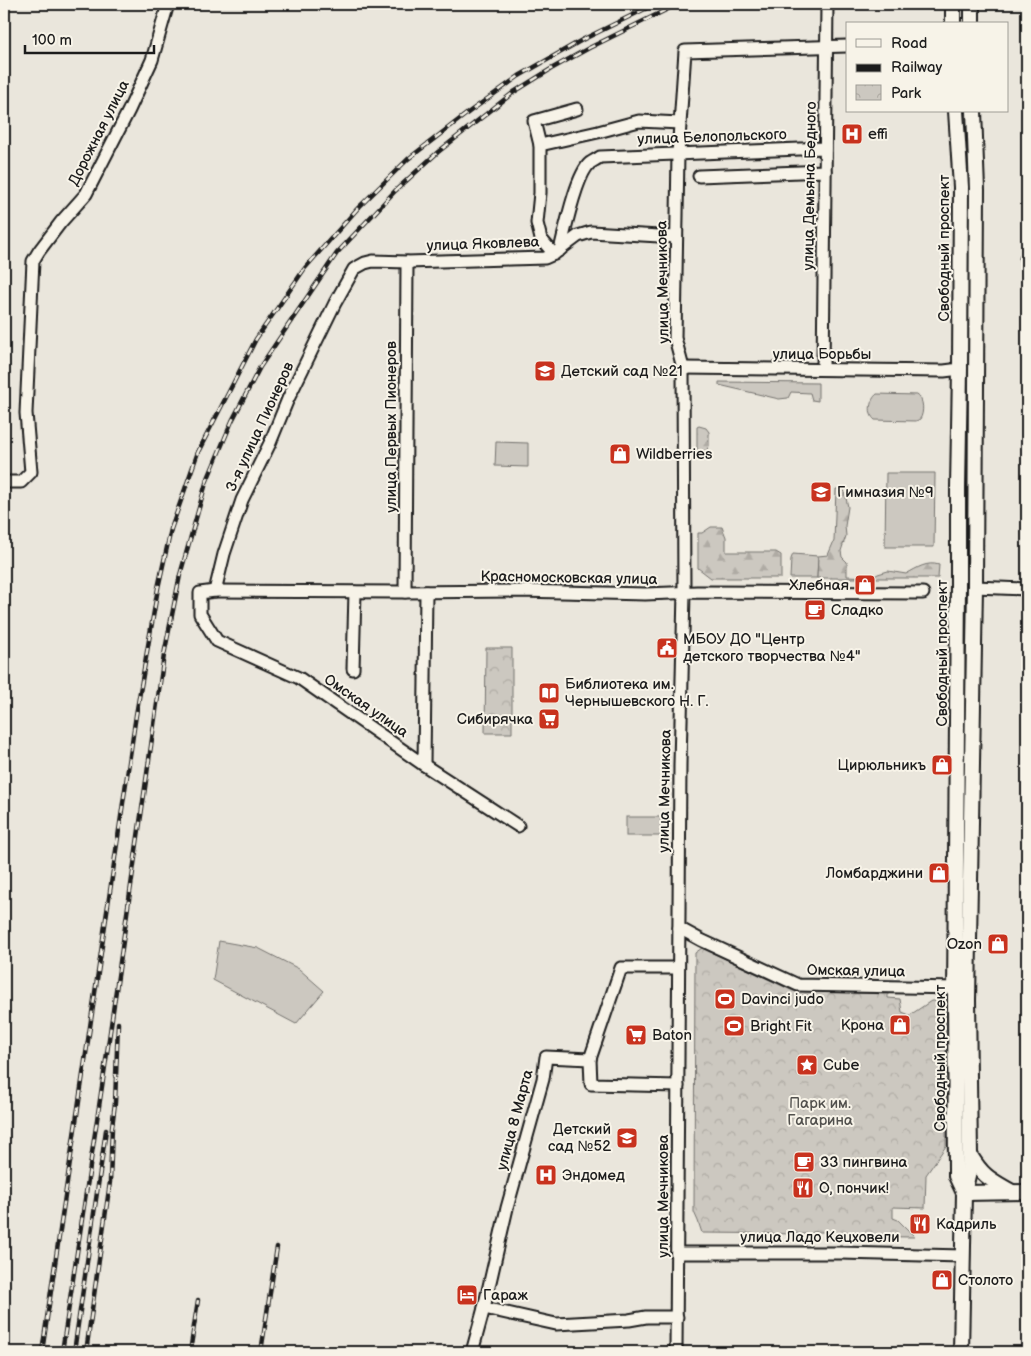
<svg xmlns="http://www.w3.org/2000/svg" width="1031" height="1356" font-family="'Balsamiq Sans',sans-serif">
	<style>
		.grass { fill: #ccc8c0; stroke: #74726e }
		.forest { fill: url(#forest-firs); stroke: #74726e }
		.park { fill: url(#park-crowns); stroke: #74726e }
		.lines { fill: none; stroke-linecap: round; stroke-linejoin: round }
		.minor-casing { stroke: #1c1c1c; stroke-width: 15 }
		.major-casing { stroke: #1c1c1c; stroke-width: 18 }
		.minor { stroke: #f7f3e8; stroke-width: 11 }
		.major { stroke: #f7f3e8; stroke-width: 14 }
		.rail-casing { stroke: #1c1c1c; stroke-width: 4.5 }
		.rail { stroke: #f7f3e8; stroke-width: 2.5; stroke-dasharray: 8; stroke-linecap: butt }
		.labels { text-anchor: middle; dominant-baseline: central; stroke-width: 4; stroke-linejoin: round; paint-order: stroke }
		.street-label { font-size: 15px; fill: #1c1c1c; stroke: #f7f3e8 }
		.poi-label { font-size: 15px; fill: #1c1c1c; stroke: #f7f3e8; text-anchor: start }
		.park-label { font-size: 15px; fill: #51504d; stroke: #f7f3e8 }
	</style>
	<defs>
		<pattern id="forest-firs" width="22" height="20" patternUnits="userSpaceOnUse" patternTransform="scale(1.25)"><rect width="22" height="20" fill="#ccc8c0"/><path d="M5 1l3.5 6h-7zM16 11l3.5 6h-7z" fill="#afaba4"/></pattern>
		<pattern id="park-crowns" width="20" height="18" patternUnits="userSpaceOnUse" patternTransform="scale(1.25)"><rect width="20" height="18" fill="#ccc8c0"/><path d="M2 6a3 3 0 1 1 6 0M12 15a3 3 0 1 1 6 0" fill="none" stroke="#afaba4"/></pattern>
	</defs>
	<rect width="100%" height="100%" fill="#eae6dc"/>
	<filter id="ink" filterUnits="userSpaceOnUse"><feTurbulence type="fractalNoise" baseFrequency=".02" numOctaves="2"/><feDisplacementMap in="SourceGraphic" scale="10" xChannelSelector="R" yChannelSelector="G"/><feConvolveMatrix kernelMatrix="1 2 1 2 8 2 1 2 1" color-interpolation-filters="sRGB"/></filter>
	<g filter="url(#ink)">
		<g class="grass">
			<path d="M719 382 818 383V401L812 400 810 393 791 392 788 398 779 399 719 385Z"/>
			<path d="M877 394 917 395C924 399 924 413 920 419L916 421 875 420C867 414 870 399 877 394Z"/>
			<path d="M496 442 528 443V467L495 466Z"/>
			<path d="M886 473H935L934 547H885Z"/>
			<path d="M793 554 818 556 817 578H790L791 559Z"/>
			<rect x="626" y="817" width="35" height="19"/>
			<path d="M219 941 258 948 299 969 324 991 296 1024 213 980Z"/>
		</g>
		<g class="forest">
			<path d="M699 426 706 428 709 432V446L706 451H697V427Z"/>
			<path d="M836 489H844L848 507 845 526 846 536 841 551 842 557 847 562V576L873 577 878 574 888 571 906 574C917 568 927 561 939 565L938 578H817L818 556 828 555 834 541Z"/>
			<path d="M711 527H722L726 537V552H776L781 555V578H711L698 568V533H702Z"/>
		</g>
		<g class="park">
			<path d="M486 648H512V733H485Z"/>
			<path d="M702 948 793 991 888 994V998L900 999 902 1012 910 1015 931 1001H946V1146L926 1175 925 1208 893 1207V1218L898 1220 915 1237 830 1236 827 1232H813L810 1234 702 1233 698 1221 694 1212 695 953Z"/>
		</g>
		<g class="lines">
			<g class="minor-casing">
				<g id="minor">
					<path d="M577 109 534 121 540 145 598 132 639 121 680 123"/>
					<path d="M540 145V193L537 223 541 239 554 254"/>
					<path d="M699 176 825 171"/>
					<path d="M560 250C565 230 576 175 590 163 593 161 597 159 600 157L825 148"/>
					<path d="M1026 259H1027"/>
					<path d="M683 368 944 371 960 369"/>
					<path d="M823 369 827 4"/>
					<path d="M4 482H21L31 472 26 413 33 261 39 251 61 222 86 194 129 110 152 60 168 4"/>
					<path d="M975 587 1027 589"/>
					<path d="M215 591 405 592 520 591 645 594 697 592 923 593"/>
					<path d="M405 592 407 262"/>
					<path d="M353 669 355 592"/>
					<path d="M424 765 426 592"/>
					<path d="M518 826 424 765 299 678 217 641 200 614V593L215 591 224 554 242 500 270 443 288 399 335 303 354 269 365 263 373 261 407 262 545 258 554 254 578 236 591 232 676 237"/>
					<path d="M679 928 701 940 798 985 956 988"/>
					<path d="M590 1059 591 1084 678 1086"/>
					<path d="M677 1253H841L963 1256"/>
					<path d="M484 1308 556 1324 629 1320 646 1317H677"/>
					<path d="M472 1352 484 1308 507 1208 543 1079 546 1057 590 1059 621 968H678"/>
					<path d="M676 1352 680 764 684 592 683 368 675 338 678 154 685 51 847 46"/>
				</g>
			</g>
			<g class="major-casing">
				<g id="major">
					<path d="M953 4V24"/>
					<path d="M972 4V24"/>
					<path d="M956 111 961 187 960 369 958 487V584L955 999 956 1171V1176L964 1193"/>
					<path d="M970 1155C983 1177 991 1180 1012 1192"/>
					<path d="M964 1193 1027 1192"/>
					<path d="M961 1352 964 1193 969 1171 970 1155 968 1000 975 587 977 190 974 111"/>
				</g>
			</g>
			<use href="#minor" class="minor"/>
			<use href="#major" class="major"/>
			<g class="rail-casing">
				<g id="rail">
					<path d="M42 1352 136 715 158 588 171 529 198 452 256 339 305 268 358 208 408 159 469 112 519 76 582 40 655 4"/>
					<path d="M62 1352 106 1060 164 655 180 575 206 483 232 421 260 367 337 253 395 191 438 152 514 92 551 69 589 48 678 4"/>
					<path d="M74 1352 106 1130"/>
					<path d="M86 1352 110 1182 112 1127 115 1103 118 1023"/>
					<path d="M190 1352 198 1300"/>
					<path d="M261 1352 277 1247"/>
				</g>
			</g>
			<use href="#rail" class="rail"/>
		</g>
	</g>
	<defs>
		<g id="hospital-square" transform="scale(1.125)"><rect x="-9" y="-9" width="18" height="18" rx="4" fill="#c8321e" stroke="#f7f3e8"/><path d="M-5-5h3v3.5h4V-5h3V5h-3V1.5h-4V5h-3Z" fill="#fff"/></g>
		<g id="school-square" transform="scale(1.125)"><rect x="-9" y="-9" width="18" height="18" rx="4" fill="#c8321e" stroke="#f7f3e8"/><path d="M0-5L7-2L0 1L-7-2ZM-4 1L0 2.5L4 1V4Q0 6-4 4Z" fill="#fff"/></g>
		<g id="shop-square" transform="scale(1.125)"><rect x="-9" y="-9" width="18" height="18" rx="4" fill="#c8321e" stroke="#f7f3e8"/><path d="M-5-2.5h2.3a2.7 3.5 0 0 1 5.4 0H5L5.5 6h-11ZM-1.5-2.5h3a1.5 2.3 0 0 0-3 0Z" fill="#fff"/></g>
		<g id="cafe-square" transform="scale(1.125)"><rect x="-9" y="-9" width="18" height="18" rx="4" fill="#c8321e" stroke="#f7f3e8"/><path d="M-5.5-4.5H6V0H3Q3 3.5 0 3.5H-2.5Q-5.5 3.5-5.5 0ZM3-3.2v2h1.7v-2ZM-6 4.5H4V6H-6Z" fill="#fff"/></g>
		<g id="civic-square" transform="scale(1.125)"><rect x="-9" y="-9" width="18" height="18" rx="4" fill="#c8321e" stroke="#f7f3e8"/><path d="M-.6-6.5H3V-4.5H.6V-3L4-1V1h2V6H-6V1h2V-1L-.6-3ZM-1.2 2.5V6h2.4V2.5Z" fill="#fff"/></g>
		<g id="library-square" transform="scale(1.125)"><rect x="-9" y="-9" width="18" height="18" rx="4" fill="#c8321e" stroke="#f7f3e8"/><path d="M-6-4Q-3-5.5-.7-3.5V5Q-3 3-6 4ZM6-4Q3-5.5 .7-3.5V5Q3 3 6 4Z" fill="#fff"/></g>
		<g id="supermarket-square" transform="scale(1.125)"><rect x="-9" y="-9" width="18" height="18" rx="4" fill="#c8321e" stroke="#f7f3e8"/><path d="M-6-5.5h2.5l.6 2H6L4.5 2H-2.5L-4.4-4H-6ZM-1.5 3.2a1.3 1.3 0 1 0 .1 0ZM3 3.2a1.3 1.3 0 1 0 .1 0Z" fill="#fff"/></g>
		<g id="stadium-square" transform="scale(1.125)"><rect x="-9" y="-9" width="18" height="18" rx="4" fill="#c8321e" stroke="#f7f3e8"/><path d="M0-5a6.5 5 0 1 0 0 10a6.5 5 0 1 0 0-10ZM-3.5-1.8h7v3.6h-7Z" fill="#fff"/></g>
		<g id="sight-square" transform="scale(1.125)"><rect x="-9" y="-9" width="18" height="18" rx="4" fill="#c8321e" stroke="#f7f3e8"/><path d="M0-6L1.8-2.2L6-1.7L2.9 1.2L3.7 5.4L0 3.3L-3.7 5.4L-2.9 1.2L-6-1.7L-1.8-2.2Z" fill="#fff"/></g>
		<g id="restaurant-square" transform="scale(1.125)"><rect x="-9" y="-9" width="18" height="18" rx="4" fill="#c8321e" stroke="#f7f3e8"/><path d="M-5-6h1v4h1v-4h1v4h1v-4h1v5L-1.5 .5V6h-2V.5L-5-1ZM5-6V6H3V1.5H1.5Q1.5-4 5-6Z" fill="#fff"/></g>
		<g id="hotel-square" transform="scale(1.125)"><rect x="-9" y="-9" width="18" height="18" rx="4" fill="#c8321e" stroke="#f7f3e8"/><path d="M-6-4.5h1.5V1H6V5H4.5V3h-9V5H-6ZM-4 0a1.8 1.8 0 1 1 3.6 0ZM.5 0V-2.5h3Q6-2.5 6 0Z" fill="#fff"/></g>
	</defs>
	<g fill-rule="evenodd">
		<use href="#hospital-square" x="852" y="134"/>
		<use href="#school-square" x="545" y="371"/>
		<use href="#shop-square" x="620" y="454"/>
		<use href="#school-square" x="821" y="492"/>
		<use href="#shop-square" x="865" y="585"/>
		<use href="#cafe-square" x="815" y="610"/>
		<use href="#civic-square" x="667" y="648"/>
		<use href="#library-square" x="549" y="693"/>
		<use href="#supermarket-square" x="549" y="719"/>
		<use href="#shop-square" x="942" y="765"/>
		<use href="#shop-square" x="939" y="873"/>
		<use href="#shop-square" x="998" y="944"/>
		<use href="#stadium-square" x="725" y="999"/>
		<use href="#shop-square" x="900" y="1025"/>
		<use href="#stadium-square" x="734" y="1026"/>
		<use href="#supermarket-square" x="636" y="1035"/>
		<use href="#sight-square" x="807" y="1065"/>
		<use href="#school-square" x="627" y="1138"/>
		<use href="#cafe-square" x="804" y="1162"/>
		<use href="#hospital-square" x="546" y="1175"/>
		<use href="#restaurant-square" x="803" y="1188"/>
		<use href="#restaurant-square" x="920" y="1224"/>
		<use href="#shop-square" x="942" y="1280"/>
		<use href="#hotel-square" x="467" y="1295"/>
	</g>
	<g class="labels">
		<g class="street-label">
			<text transform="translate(99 133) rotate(-63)">Дорожная улица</text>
			<text transform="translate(712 137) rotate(-2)">улица Белопольского</text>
			<text transform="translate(810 186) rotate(-89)">улица Демьяна Бедного</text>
			<text transform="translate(483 244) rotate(-2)">улица Яковлева</text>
			<text transform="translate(944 248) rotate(-90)">Свободный проспект</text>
			<text transform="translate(663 282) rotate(-91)">улица Мечникова</text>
			<text x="822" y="354">улица Борьбы</text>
			<text transform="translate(260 427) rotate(-65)">3-я улица Пионеров</text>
			<text transform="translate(391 427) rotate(-90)">улица Первых Пионеров</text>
			<text transform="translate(569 578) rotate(1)">Красномосковская улица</text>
			<text transform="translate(942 653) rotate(-90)">Свободный проспект</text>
			<text transform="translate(366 706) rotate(35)">Омская улица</text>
			<text transform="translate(665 791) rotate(-89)">улица Мечникова</text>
			<text transform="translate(856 971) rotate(1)">Омская улица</text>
			<text transform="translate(940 1058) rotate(-90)">Свободный проспект</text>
			<text transform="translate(515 1120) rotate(-75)">улица 8 Марта</text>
			<text transform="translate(663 1196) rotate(-90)">улица Мечникова</text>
			<text x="820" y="1237">улица Ладо Кецховели</text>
		</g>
		<g class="poi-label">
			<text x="868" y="134">effi</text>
			<text x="561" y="371">Детский сад №21</text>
			<text x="636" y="454">Wildberries</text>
			<text x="837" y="492">Гимназия №9</text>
			<text x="849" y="585" text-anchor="end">Хлебная</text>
			<text x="831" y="610">Сладко</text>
			<text x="683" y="639">МБОУ ДО "Центр<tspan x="683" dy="17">детского творчества №4"</tspan></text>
			<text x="565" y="684">Библиотека им.<tspan x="565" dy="17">Чернышевского Н. Г.</tspan></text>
			<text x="533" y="719" text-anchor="end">Сибирячка</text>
			<text x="926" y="765" text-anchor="end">Цирюльникъ</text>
			<text x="923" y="873" text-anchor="end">Ломбарджини</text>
			<text x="982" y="944" text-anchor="end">Ozon</text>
			<text x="741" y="999">Davinci judo</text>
			<text x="884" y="1025" text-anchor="end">Крона</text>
			<text x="750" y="1026">Bright Fit</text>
			<text x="652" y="1035">Baton</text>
			<text x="823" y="1065">Cube</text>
			<text x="611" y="1129" text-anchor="end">Детский<tspan x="611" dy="17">сад №52</tspan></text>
			<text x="820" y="1162">33 пингвина</text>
			<text x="562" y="1175">Эндомед</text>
			<text x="819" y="1188">О, пончик!</text>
			<text x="936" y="1224">Кадриль</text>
			<text x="958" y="1280">Столото</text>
			<text x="483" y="1295">Гараж</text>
		</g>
		<g class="park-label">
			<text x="820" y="1103">Парк им.<tspan x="820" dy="17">Гагарина</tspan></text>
		</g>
	</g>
	<rect width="1031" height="1356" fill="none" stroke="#f7f3e8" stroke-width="20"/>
	<rect x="10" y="10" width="1011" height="1336" fill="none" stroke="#1c1c1c" stroke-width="2" filter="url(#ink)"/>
	<rect x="846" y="22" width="162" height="90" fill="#f7f3e8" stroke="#9f9d96"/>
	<rect x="856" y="39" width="25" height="8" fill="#f7f3e8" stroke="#9f9d96"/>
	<text x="891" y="48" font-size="15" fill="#1c1c1c">Road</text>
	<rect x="856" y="64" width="25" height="8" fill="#1c1c1c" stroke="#9f9d96"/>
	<text x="891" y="72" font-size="15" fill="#1c1c1c">Railway</text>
	<rect x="856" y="85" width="25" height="15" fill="url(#park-crowns)" stroke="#9f9d96"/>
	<text x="891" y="98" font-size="15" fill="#1c1c1c">Park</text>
	<path d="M25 45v8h129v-8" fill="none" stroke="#1c1c1c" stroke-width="2.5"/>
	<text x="32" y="45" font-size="15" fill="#1c1c1c" stroke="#f7f3e8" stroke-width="4" paint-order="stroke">100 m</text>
</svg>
